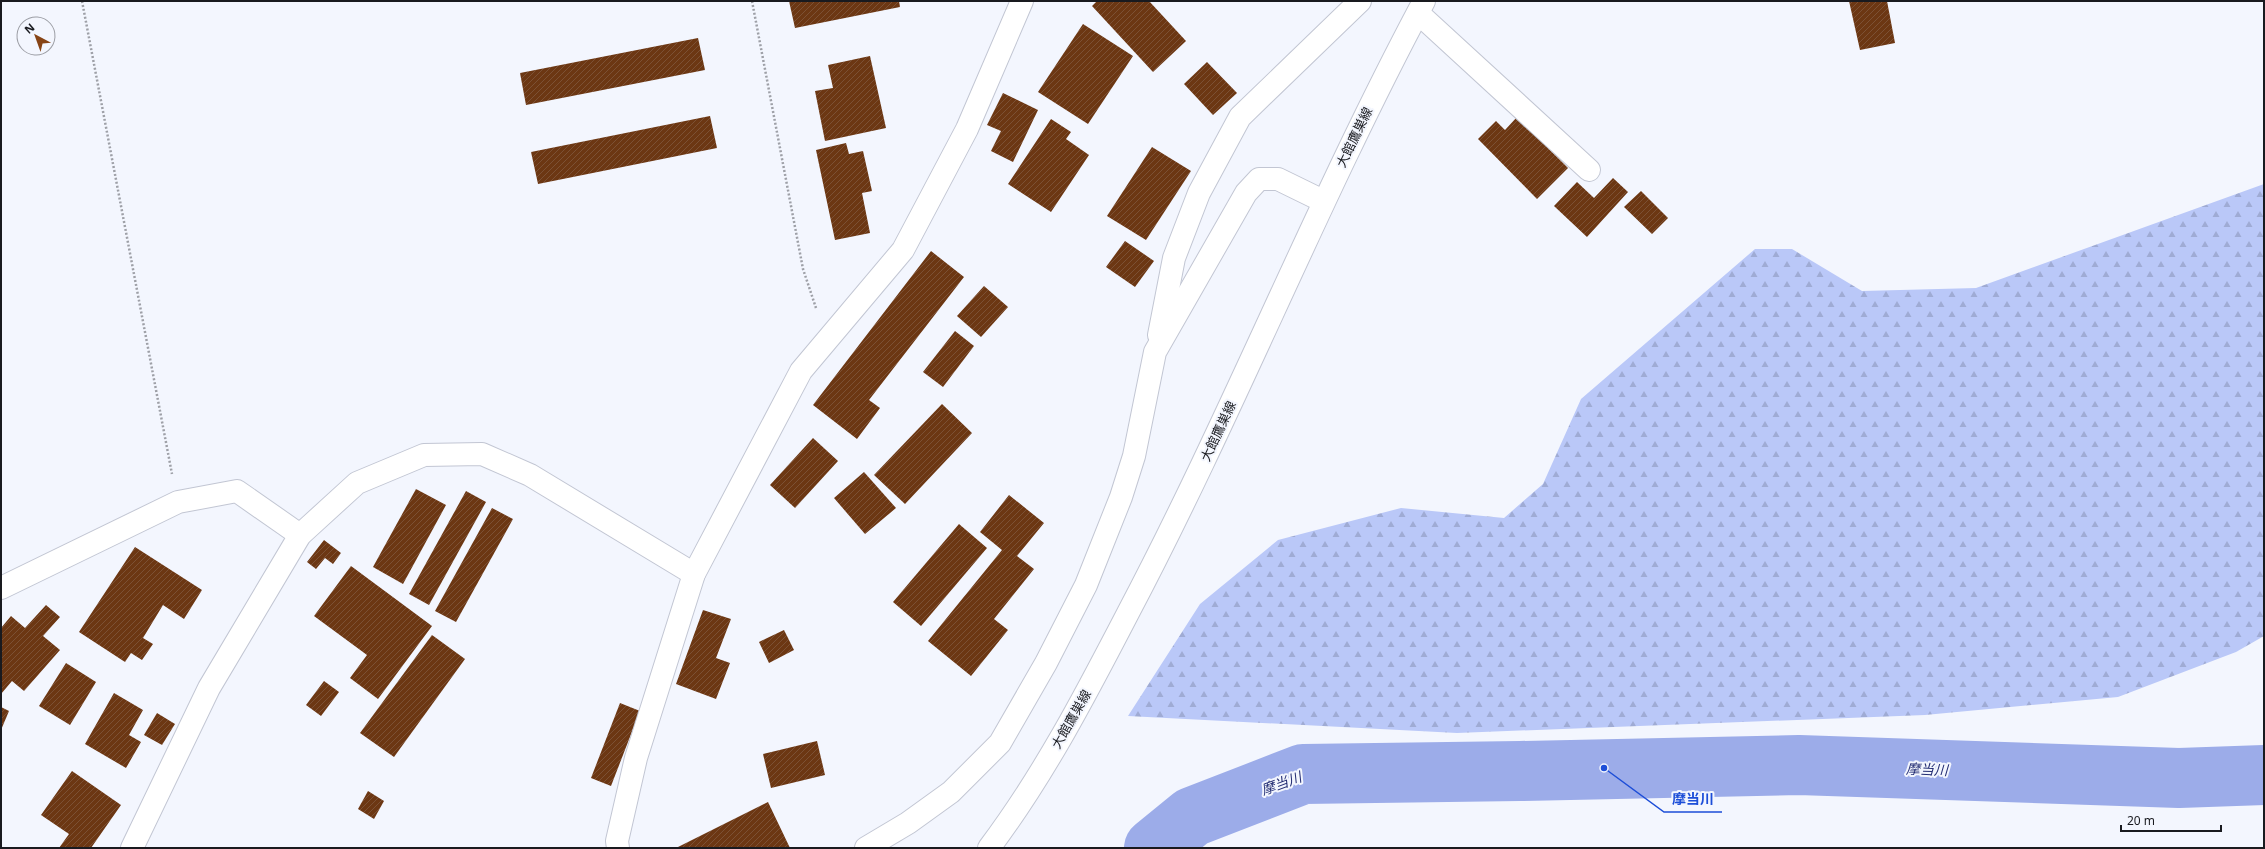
<svg xmlns="http://www.w3.org/2000/svg" width="2265" height="849" font-family="'Noto Sans','Noto Sans JP',sans-serif">
	<style>
		.forest { fill: url(#forest-firs) }
		.lines { fill: none; stroke-linecap: round; stroke-linejoin: round }
		.river { stroke: #9cace9; stroke-width: 60 }
		.building { fill: url(#building-hatch) }
		.minor-casing { stroke: #c2c6d3; stroke-width: 24 }
		.secondary-casing { stroke: #c2c6d3; stroke-width: 24 }
		.path { stroke: #9ea0a7; stroke-width: 2.5; stroke-dasharray: 2 2; stroke-linecap: butt }
		.minor { stroke: #fff; stroke-width: 22 }
		.secondary { stroke: #fff; stroke-width: 22 }
		.labels { text-anchor: middle; dominant-baseline: central; stroke-width: 4; stroke-linejoin: round; paint-order: stroke }
		.street-label { font-size: 13px; fill: #191a1f; stroke: #f3f6fe }
		.water-label { font-size: 14px; font-style: italic; fill: #242e74; stroke: #f3f6fe }
		.leader { fill: none; stroke: #1d4ed8; stroke-width: 1.5 }
		.callout-dot { fill: #1d4ed8; stroke: #f3f6fe; stroke-width: 1.5 }
		.callout-label { font-size: 14px; text-anchor: middle; font-weight: bold; fill: #1d4ed8; stroke: #f3f6fe; stroke-width: 4; stroke-linejoin: round; paint-order: stroke }
	</style>
	<defs>
		<pattern id="forest-firs" width="22" height="20" patternUnits="userSpaceOnUse"><rect width="22" height="20" fill="#bac8f8"/><path d="M5 1l3.5 6h-7zM16 11l3.5 6h-7z" fill="#9fabd4"/></pattern>
		<pattern id="building-hatch" width="6" height="6" patternUnits="userSpaceOnUse"><rect width="6" height="6" fill="#6c3713"/><path d="M-1 1l2-2M0 6l6-6M5 7l2-2" fill="none" stroke="#7c5135"/></pattern>
	</defs>
	<rect width="100%" height="100%" fill="#f3f6fe"/>
	<path class="forest" d="M2264 184V636L2236 652 2118 697 1925 715 1457 733 1128 716 1200 604 1278 540 1401 508 1504 518 1543 484 1581 399 1755 249H1792L1862 291 1976 288Z"/>
	<g class="lines">
		<path class="river" d="M1154 848 1192 817 1303 774 1520 771 1799 765 2179 778 2264 775"/>
	</g>
	<g class="building">
		<path d="M789 1H899L900 7 795 28Z"/>
		<path d="M1097 1H1149L1186 41 1153 72 1092 6Z"/>
		<path d="M1849 1H1887L1895 43 1860 50Z"/>
		<path d="M1083 24 1133 56 1088 124 1038 92Z"/>
		<path d="M698 38 705 70 526 105 520 73Z"/>
		<path d="M870 56 886 128 825 141 815 91 833 88 828 65Z"/>
		<path d="M1207 62 1237 93 1213 115 1184 84Z"/>
		<path d="M1003 93 1038 110 1013 162 991 151 1001 131 987 125Z"/>
		<path d="M710 116 717 148 538 184 531 152Z"/>
		<path d="M1517 117 1568 168 1537 199 1478 139 1496 121 1505 130Z"/>
		<path d="M1051 119 1071 132 1066 139 1089 155 1051 212 1008 184Z"/>
		<path d="M846 143 849 154 863 151 872 191 862 193 870 233 835 240 816 150Z"/>
		<path d="M1152 147 1191 171 1146 240 1107 216Z"/>
		<path d="M1613 178 1628 192 1587 237 1554 206 1577 182 1594 198Z"/>
		<path d="M1641 191 1668 218 1652 234 1624 207Z"/>
		<path d="M1125 241 1154 261 1135 287 1106 267Z"/>
		<path d="M931 251 964 277 869 400 880 408 857 439 813 405Z"/>
		<path d="M984 286 1008 307 981 337 957 316Z"/>
		<path d="M955 331 974 346 943 387 923 372Z"/>
		<path d="M942 404 972 433 905 504 874 475Z"/>
		<path d="M813 438 838 461 795 508 770 485Z"/>
		<path d="M864 472 896 508 865 534 834 498Z"/>
		<path d="M416 489 446 505 403 584 373 567Z"/>
		<path d="M466 491 486 502 429 605 409 594Z"/>
		<path d="M1009 495 1044 523 1017 556 1034 569 994 619 1008 630 971 676 928 641 1002 550 980 532Z"/>
		<path d="M492 508 513 519 456 622 435 611Z"/>
		<path d="M959 524 987 548 921 626 893 602Z"/>
		<path d="M324 540 341 553 333 564 325 558 316 569 307 562Z"/>
		<path d="M135 547 202 590 184 619 163 605 143 638 153 644 142 660 131 653 125 662 79 632Z"/>
		<path d="M351 566 432 626 378 699 350 678 367 655 314 616Z"/>
		<path d="M46 605 60 617 43 636 60 650 24 691 12 681 1 694V628L11 616 25 628Z"/>
		<path d="M703 610 731 619 716 658 730 663 716 699 676 684Z"/>
		<path d="M784 630 794 650 769 663 759 642Z"/>
		<path d="M432 635 465 659 394 757 360 733Z"/>
		<path d="M66 663 96 682 70 725 39 706Z"/>
		<path d="M324 681 339 692 321 716 306 705Z"/>
		<path d="M114 693 143 710 129 735 141 742 126 768 85 744Z"/>
		<path d="M620 703 640 711 611 786 591 778Z"/>
		<path d="M1 707 9 711 1 730Z"/>
		<path d="M157 713 175 724 162 745 144 735Z"/>
		<path d="M817 741 825 775 771 788 763 754Z"/>
		<path d="M72 771 121 805 91 848H59L69 834 41 815Z"/>
		<path d="M368 791 384 801 374 819 358 809Z"/>
		<path d="M768 802 790 848H676Z"/>
	</g>
	<g class="lines">
		<g class="minor-casing">
			<g id="minor">
				<path d="M1418 13 1589 170"/>
				<path d="M1159 335 1174 258 1199 193 1240 117 1360 1"/>
				<path d="M1 588 178 502 237 491 300 535"/>
				<path d="M132 848 209 688 300 535 357 483 424 455 482 454 530 475 694 574"/>
				<path d="M618 848 617 841 636 758 694 574 801 371 903 250 967 129 1022 1"/>
				<path d="M866 848 908 823 951 792 1000 743 1046 663 1086 585 1121 497 1134 456 1155 352 1246 193 1259 179H1278L1323 201"/>
			</g>
		</g>
		<g class="secondary-casing">
			<path id="secondary" d="M989 848C1044 775 1086 694 1128 613 1234 412 1317 201 1424 1"/>
		</g>
		<g class="path">
			<path d="M82 1 172 474"/>
			<path d="M752 1 803 269 816 308"/>
		</g>
		<use href="#minor" class="minor"/>
		<use href="#secondary" class="secondary"/>
	</g>
	<g class="labels">
		<g class="street-label">
			<text transform="translate(1354 137) rotate(-64)">大館鷹巣線</text>
			<text transform="translate(1218 431) rotate(-65)">大館鷹巣線</text>
			<text transform="translate(1071 719) rotate(-60)">大館鷹巣線</text>
		</g>
		<g class="water-label">
			<text transform="translate(1927 769) rotate(2)">摩当川</text>
			<text transform="translate(1281 783) rotate(-20)">摩当川</text>
		</g>
	</g>
	<path class="leader" d="M1604 768L1664 812H1722"/>
	<circle class="callout-dot" cx="1604" cy="768" r="4"/>
	<g class="callout-label">
		<text x="1693" y="804">摩当川</text>
	</g>
	<rect width="2265" height="849" fill="none" stroke="#191a1f" stroke-width="4"/>
	<g transform="translate(36 36) rotate(319)"><circle r="19" fill="#f3f6fe" stroke="#9c9ea5"/>
	<path d="M0-3L7 15L0 10L-7 15Z" fill="#874415"/>
	<text y="-6" font-size="11" font-weight="bold" text-anchor="middle" fill="#191a1f">N</text>
	</g>
	<path d="M2121 825v6h100v-6" fill="none" stroke="#191a1f" stroke-width="2"/>
	<text x="2127" y="825" font-size="12" fill="#191a1f" stroke="#f3f6fe" stroke-width="3" paint-order="stroke">20 m</text>
</svg>
